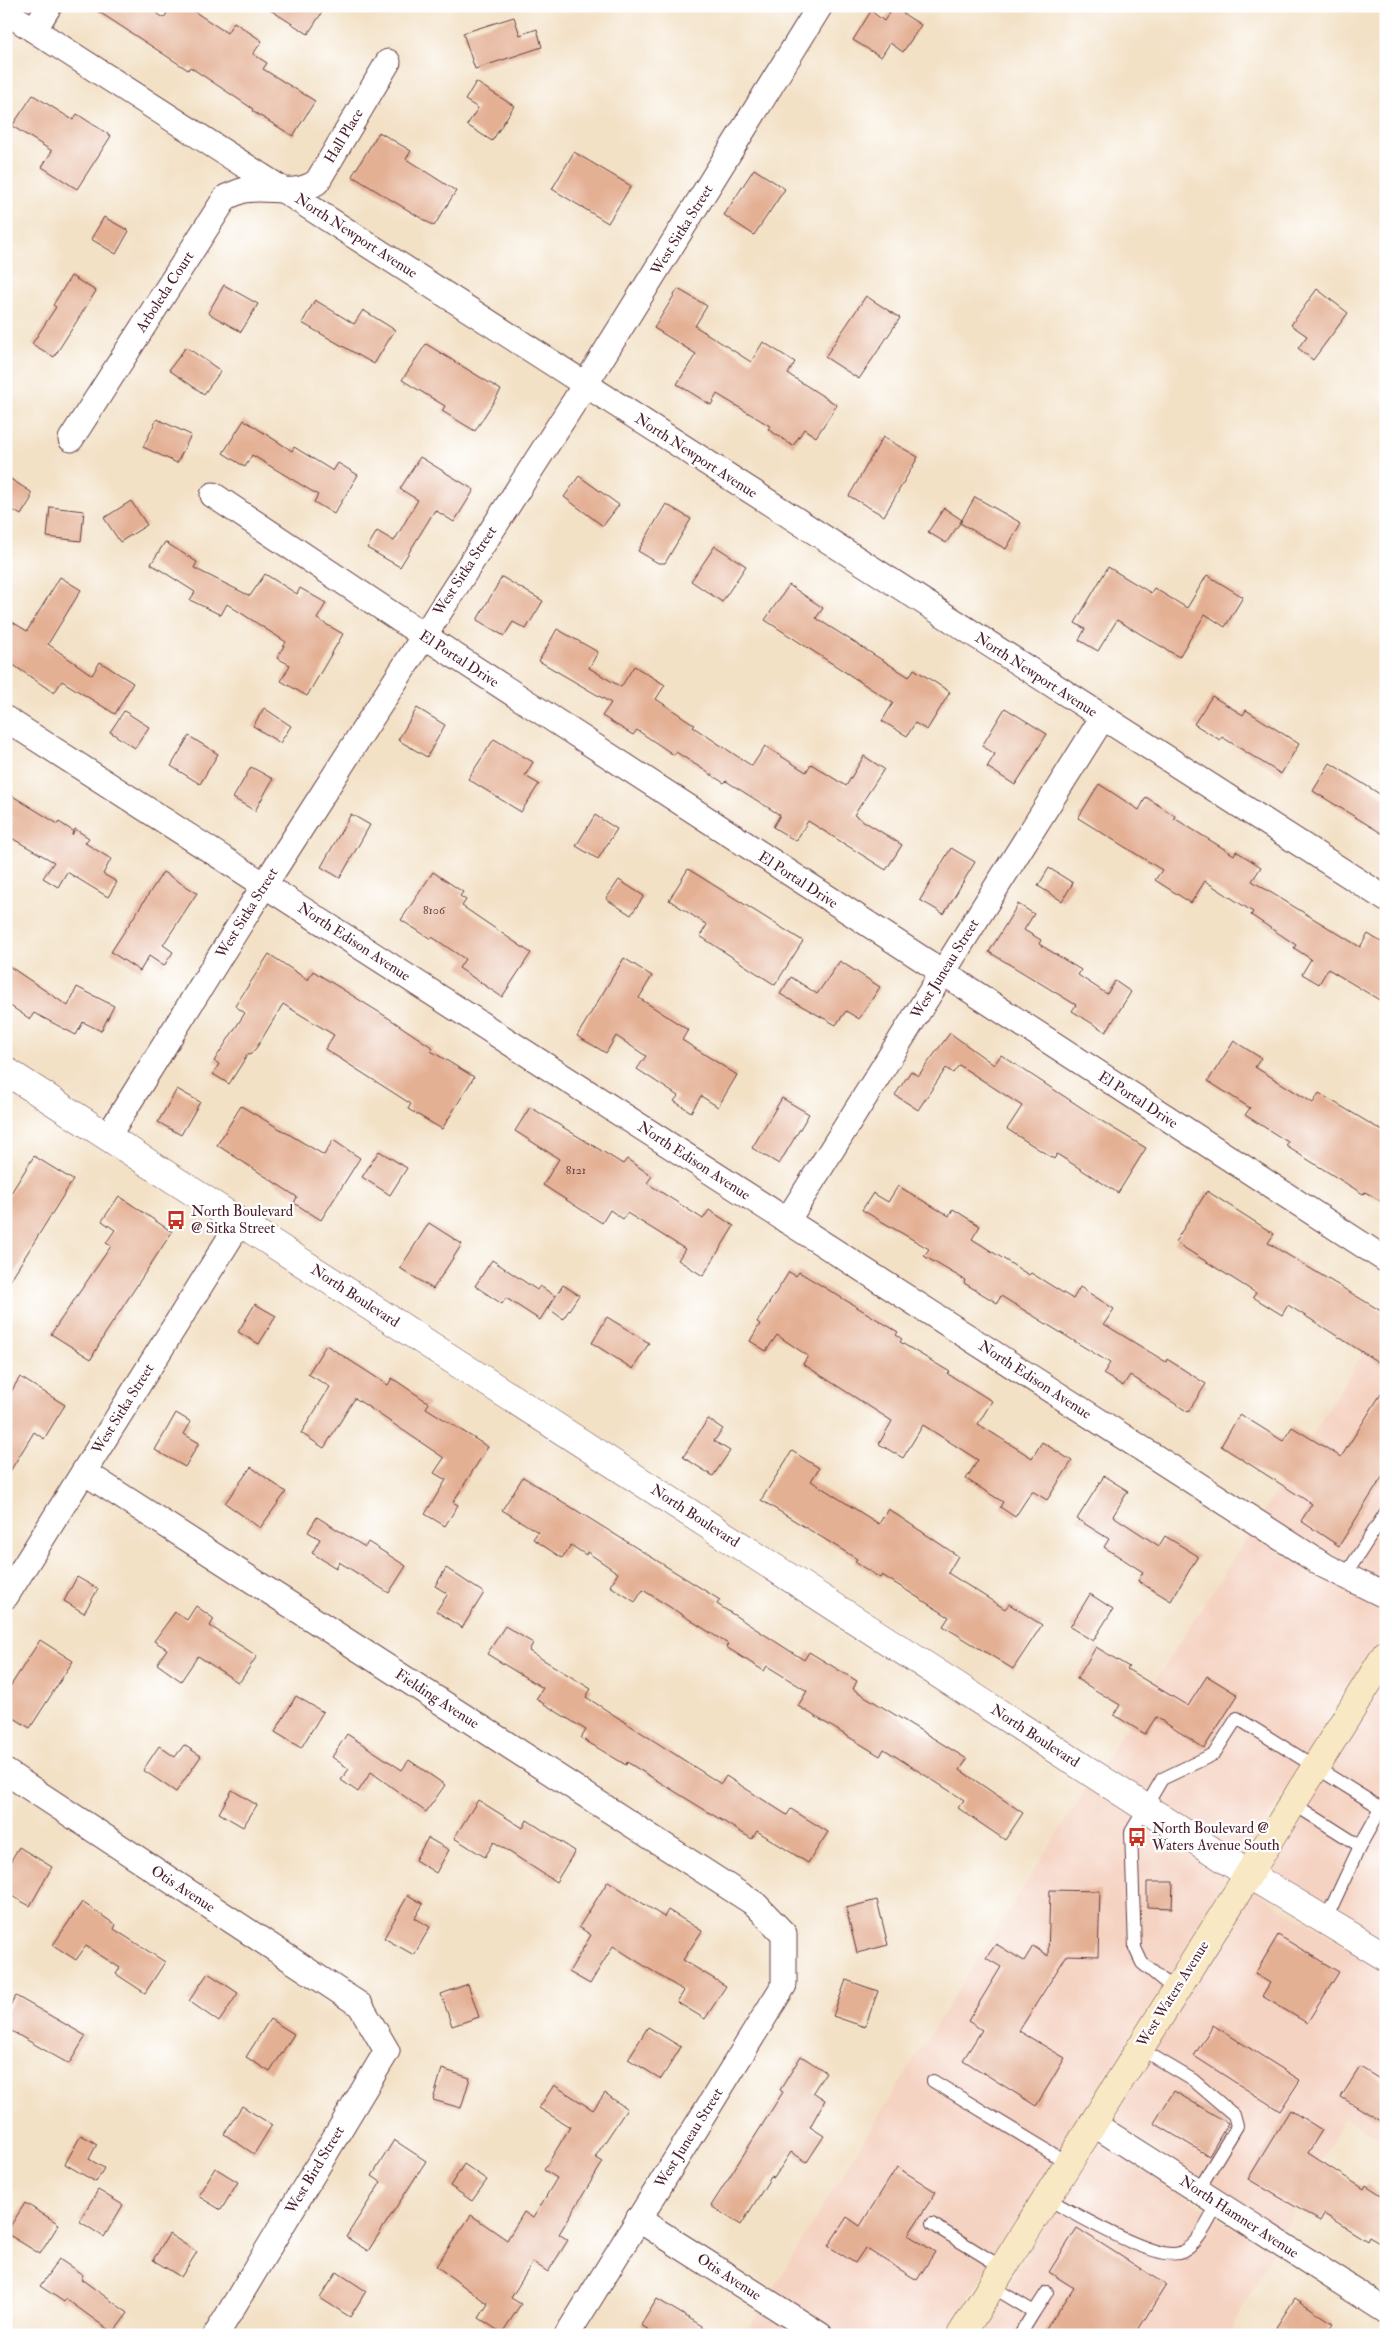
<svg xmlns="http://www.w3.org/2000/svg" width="1392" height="2341" font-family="'IM FELL Double Pica',serif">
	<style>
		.built { fill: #f5d3c2 }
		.building { fill: #e4b094 }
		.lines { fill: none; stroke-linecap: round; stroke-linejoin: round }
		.service-casing { stroke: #633c42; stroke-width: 14 }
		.minor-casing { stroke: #633c42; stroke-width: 27 }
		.tertiary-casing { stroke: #633c42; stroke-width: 29 }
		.secondary-casing { stroke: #633c42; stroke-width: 29 }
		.service { stroke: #fff; stroke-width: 12 }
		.minor { stroke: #fff; stroke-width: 25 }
		.tertiary { stroke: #fff; stroke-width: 28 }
		.secondary { stroke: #f8e8c3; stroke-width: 28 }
		.labels { text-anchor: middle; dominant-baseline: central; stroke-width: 4.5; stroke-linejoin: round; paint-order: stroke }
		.number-label { font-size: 12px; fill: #704345 }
		.street-label { font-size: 15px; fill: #4a1f2b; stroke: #fff }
		.poi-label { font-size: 15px; fill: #4a1f2b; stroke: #fff; text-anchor: start }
	</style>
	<rect width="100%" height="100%" fill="#fff"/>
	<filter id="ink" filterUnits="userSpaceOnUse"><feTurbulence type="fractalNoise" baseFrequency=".02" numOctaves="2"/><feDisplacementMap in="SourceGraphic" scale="10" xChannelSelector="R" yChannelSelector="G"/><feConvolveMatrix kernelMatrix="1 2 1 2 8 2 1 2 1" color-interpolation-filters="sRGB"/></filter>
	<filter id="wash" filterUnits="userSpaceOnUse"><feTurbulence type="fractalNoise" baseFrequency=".0096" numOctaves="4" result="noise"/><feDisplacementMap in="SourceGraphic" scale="20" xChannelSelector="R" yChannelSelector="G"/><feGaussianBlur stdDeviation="1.12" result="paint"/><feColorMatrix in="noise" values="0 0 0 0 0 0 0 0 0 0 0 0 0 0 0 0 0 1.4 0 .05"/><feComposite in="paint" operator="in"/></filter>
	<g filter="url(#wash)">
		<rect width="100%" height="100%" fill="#f3e1c6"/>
		<g class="built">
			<path d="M1386 1316V1583L1329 1555 1263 1513Z"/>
			<path d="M1250 1532 1317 1575 1386 1608V1630L1243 1857 1102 1765Z"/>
			<path d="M1386 1679V1943L1265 1871Z"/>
			<path d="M1089 1784 1231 1876 946 2335H841L772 2290 889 2099Z"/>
			<path d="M1253 1890 1386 1970V2142L1344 2117 1283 2232 1110 2120Z"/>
			<path d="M1097 2140 1273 2252 1229 2335H977Z"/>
			<path d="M760 2310 799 2335H745Z"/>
		</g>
		<g id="blocks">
			<g class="building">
				<path d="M90 6H146L164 18 171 6H186L227 33 234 22 262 41 253 54 267 63 263 69 315 101 293 136 252 111 253 109 190 67 188 70Z"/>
				<path d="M264 6H326L308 34Z"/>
				<path d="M893 7 921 25 903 52 890 43 881 57 853 40 871 11 884 21Z"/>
				<path d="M514 17 520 35 537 29 542 47 475 69 463 33Z"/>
				<path d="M476 82 514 106 492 141 467 125 478 108 465 100Z"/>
				<path d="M33 95 73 120 77 114 111 136 77 189 42 167 52 151 12 126Z"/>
				<path d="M379 132 411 151 406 159 456 191 434 226 352 176Z"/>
				<path d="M574 152 631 186 608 223 552 189Z"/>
				<path d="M754 169 785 189 754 235 724 215Z"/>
				<path d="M104 217 129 231 116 254 91 239Z"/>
				<path d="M71 276 96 291 54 357 32 344 56 307 53 305Z"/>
				<path d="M224 285 258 304 241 332 208 313Z"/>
				<path d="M678 289 707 306 695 326 751 362 763 342 795 362 788 374 837 405 816 437 804 429 793 446 768 429 770 426 717 394 711 405 677 384 696 354 654 328Z"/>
				<path d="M1317 289 1348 313 1313 360 1298 348 1307 336 1291 325Z"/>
				<path d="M866 296 900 318 859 379 825 357Z"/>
				<path d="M315 300 354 324 363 310 395 330 374 364 302 323Z"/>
				<path d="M426 344 501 390 475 431 442 411 445 406 402 380Z"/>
				<path d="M186 347 221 371 204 394 169 370Z"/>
				<path d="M157 419 191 435 177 463 143 447Z"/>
				<path d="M244 420 292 451 294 447 333 471 338 463 358 475 334 514 314 502 318 495 252 455 245 467 223 453Z"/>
				<path d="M883 437 918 457 884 516 849 496Z"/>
				<path d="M420 457 474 490 454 522 435 510 400 567 367 548 377 531 394 541 418 500 400 489Z"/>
				<path d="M6 476 31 492V499L21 515 6 506Z"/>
				<path d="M579 476 619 505 603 526 564 497Z"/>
				<path d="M975 497 1021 523 1006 549 960 523Z"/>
				<path d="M131 501 147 525 120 542 104 518Z"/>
				<path d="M666 504 691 519 665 563H658L638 551Z"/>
				<path d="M50 507 84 511 81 541 47 537Z"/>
				<path d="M944 508 962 520 946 543 928 532Z"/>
				<path d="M165 542 197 562 194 568 250 596 265 574 297 594 300 588 326 603 317 619 343 634 307 696 281 681 290 665 277 658 286 642 227 604 221 615 190 600 195 592 151 564Z"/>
				<path d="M715 546 746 566 722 602 691 581Z"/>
				<path d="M1108 567 1151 593 1154 588 1187 608 1207 575 1243 597 1225 627 1205 614 1179 657 1117 620 1098 651 1079 640 1085 629 1075 623Z"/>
				<path d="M60 577 81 590 48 644 92 675 100 662 133 683 115 714 62 681 54 693 6 660V618L27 631Z"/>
				<path d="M502 577 543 601 526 629 513 622 504 636 477 620Z"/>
				<path d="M789 585 823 608 816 618 909 677 914 669 950 692 927 730 915 723 907 736 882 721 893 703 765 620Z"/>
				<path d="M557 629 598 652 589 668 621 687 634 666 665 685 656 699 695 725 693 727 752 766 765 746 806 772 811 764 846 786 864 756 884 769 854 815 902 845 886 870 808 821 796 841 773 827 780 815 726 781 724 783 676 752 674 755 637 730 633 735 602 716 611 703 539 661Z"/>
				<path d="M1212 696 1243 715 1246 710 1299 744 1281 774 1222 737 1220 740 1194 724Z"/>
				<path d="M264 708 291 726 280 743 253 726Z"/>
				<path d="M417 708 445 725 427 757 398 740Z"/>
				<path d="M1005 708 1047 734 1015 785 987 767 995 754 982 746Z"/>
				<path d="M124 711 149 727 135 748 110 732Z"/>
				<path d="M189 736 218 754 200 784 171 766Z"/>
				<path d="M494 739 533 762 525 776 539 784 521 812 468 779Z"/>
				<path d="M1330 763 1386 798V836L1313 791Z"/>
				<path d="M251 767 273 779 255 811 233 798Z"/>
				<path d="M1099 784 1139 810 1146 797 1175 816 1174 818 1234 855 1236 851 1261 867 1252 881 1360 947 1368 934 1386 945V1004L1328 969 1319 984 1302 974 1311 959 1294 948 1296 945 1251 915 1253 912 1205 881 1191 903 1155 880 1162 870 1078 818Z"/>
				<path d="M6 792 58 824 59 822 73 831 72 835 75 829 89 838 85 843 111 859 103 874 117 882 108 897 67 872 58 887 43 878 54 862 6 835 14 818 6 814Z"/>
				<path d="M351 814 370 825 340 878 321 867Z"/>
				<path d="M595 815 617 829 598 859 576 846Z"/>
				<path d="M951 848 975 862 944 914 920 900Z"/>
				<path d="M1049 868 1073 883 1062 901 1038 886Z"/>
				<path d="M688 869 803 941 775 985 700 936 707 925 669 900Z"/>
				<path d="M163 872 197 893 163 945 173 952 164 966 149 956 140 971 111 952Z"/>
				<path d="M433 872 463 892 460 896 466 900 462 906 531 953 502 997 459 968 465 959 432 937 431 939 401 920Z"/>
				<path d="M619 880 644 896 631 915 606 899Z"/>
				<path d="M1018 904 1034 914 1024 930 1041 940 1039 944 1081 970 1078 975 1107 994 1115 981 1131 992 1106 1032 1072 1011 1076 1005 989 952Z"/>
				<path d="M269 954 308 980 313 971 390 1019 433 1048 431 1051 474 1077 442 1129 408 1109 411 1104 325 1049 334 1035 283 1004 257 1047 250 1055 248 1054 229 1084 213 1074 219 1064 214 1061 245 1013 235 1006Z"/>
				<path d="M624 958 652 976 639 998 688 1030 682 1040 737 1075 718 1107 701 1096 691 1112 674 1101 678 1096 637 1069 646 1056 616 1036 606 1053 577 1036Z"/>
				<path d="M840 961 880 987 859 1019 846 1011 836 1025 780 994 791 977 817 994Z"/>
				<path d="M6 964 68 1006 77 987 114 1006 101 1031 83 1022 76 1035 34 1013 30 1019 6 1003Z"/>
				<path d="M950 1033 994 1065 1001 1055 1111 1127 1146 1148 1118 1193 1057 1154 1054 1159 1007 1129 1022 1106 959 1065 953 1073 946 1068 918 1110 895 1095 911 1071 918 1076Z"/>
				<path d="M1234 1041 1261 1058 1255 1067 1313 1103 1319 1093 1386 1133V1204L1365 1192 1363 1194 1286 1146 1288 1142 1245 1115 1250 1108 1208 1081Z"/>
				<path d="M177 1089 200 1102 181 1135 158 1122Z"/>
				<path d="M782 1098 809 1114 779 1164 752 1148Z"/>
				<path d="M241 1106 324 1155 333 1140 360 1158 321 1220 294 1203 297 1197 217 1145Z"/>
				<path d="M530 1107 623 1164 627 1159 652 1176 647 1183 703 1219 709 1210 734 1226 703 1276 678 1260 685 1249 627 1213 623 1219 610 1210 602 1223 543 1185 559 1159 515 1131Z"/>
				<path d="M379 1151 407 1168 390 1195 362 1177Z"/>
				<path d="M34 1156 73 1180 6 1287V1201Z"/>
				<path d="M898 1186 949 1216 953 1209 980 1226 972 1239 1029 1275 1031 1273 1073 1299 1080 1287 1114 1309 1104 1324 1166 1362 1167 1359 1206 1384 1188 1412 1130 1375 1123 1386 1103 1374 1110 1363 1001 1296 997 1303 964 1283 965 1280 924 1256 929 1249 862 1210 873 1193 888 1202Z"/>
				<path d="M1207 1191 1274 1234 1268 1243 1386 1314V1367L1288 1305 1282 1315 1253 1297 1256 1293 1175 1242Z"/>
				<path d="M119 1196 172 1232 105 1334 91 1359 51 1334 111 1246 106 1243 115 1230 102 1221Z"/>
				<path d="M429 1223 462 1244 433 1289 400 1268Z"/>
				<path d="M492 1260 537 1290 540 1286 555 1296 540 1320 506 1298 502 1304 475 1286Z"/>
				<path d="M789 1272 796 1276 799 1272 898 1332 896 1335 902 1339 900 1342 950 1372 948 1374 992 1401 978 1424 1032 1458 1042 1442 1072 1461 1047 1500 1032 1491 1015 1517 1000 1507 1003 1502 966 1479 978 1460 923 1425 903 1458 879 1444 892 1421 803 1364 808 1356 777 1335 766 1351 750 1341 760 1324 757 1322Z"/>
				<path d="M563 1285 579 1295 563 1319 548 1308Z"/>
				<path d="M255 1304 276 1316 259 1344 238 1332Z"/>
				<path d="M607 1317 649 1343 633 1369 592 1343Z"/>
				<path d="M326 1345 388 1385 392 1378 429 1403 426 1408 488 1447 453 1502 458 1505 445 1526 425 1514 446 1480 434 1473 444 1458 355 1398 324 1448 301 1433 330 1387 308 1374Z"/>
				<path d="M20 1377 65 1405 44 1439 34 1432 6 1478V1400Z"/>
				<path d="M1386 1386V1471L1339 1546 1301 1521 1312 1504 1221 1446 1240 1414 1283 1441 1292 1427 1341 1457Z"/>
				<path d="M176 1413 191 1422 184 1434 199 1443 185 1467 155 1450Z"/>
				<path d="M708 1419 723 1429 714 1441 730 1451 713 1476 683 1457Z"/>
				<path d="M792 1451 819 1468 811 1481 879 1524 888 1509 958 1556 948 1573 1005 1609 1009 1604 1042 1625 1013 1669 943 1626 949 1617 882 1575 880 1578 855 1562 857 1559 761 1500Z"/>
				<path d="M251 1467 286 1492 260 1528 225 1503Z"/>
				<path d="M1104 1476 1128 1491 1113 1516 1159 1546 1165 1536 1198 1556 1171 1601 1138 1581 1143 1572 1104 1547 1109 1539 1077 1519Z"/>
				<path d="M523 1477 720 1600 717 1604 804 1660 809 1652 857 1681 853 1689 967 1759 960 1770 1023 1813 1005 1840 958 1808 964 1800 884 1749 880 1756 798 1706 807 1691 767 1666 764 1671 726 1647 728 1644 643 1590 635 1602 610 1586 618 1573 587 1552 586 1555 571 1545 562 1558 533 1539 538 1532 502 1510Z"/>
				<path d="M317 1517 365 1547 368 1542 406 1566 389 1593 339 1562 336 1568 312 1553 320 1539 308 1532Z"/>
				<path d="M446 1568 484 1593 462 1628 436 1611 448 1594 435 1586Z"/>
				<path d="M77 1577 98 1589 84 1613 64 1601Z"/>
				<path d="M1090 1594 1113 1609 1093 1641 1070 1627Z"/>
				<path d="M196 1606 214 1619 210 1626 257 1656 239 1683 198 1656 181 1681 157 1664 167 1649 154 1641 175 1612 187 1620Z"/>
				<path d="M505 1626 533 1643 529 1651 591 1689 586 1697 721 1784 726 1776 787 1815 791 1809 828 1832 808 1863 757 1831 752 1839 627 1762 626 1765 581 1738 586 1730 536 1699 543 1688 487 1654Z"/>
				<path d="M40 1640 73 1661 30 1728 6 1713V1693Z"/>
				<path d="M1096 1647 1129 1667 1127 1669 1188 1706 1207 1676 1238 1695 1204 1748 1156 1717 1145 1734 1114 1715 1120 1705 1077 1679Z"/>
				<path d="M296 1696 323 1712 301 1748 275 1732Z"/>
				<path d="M347 1734 402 1770 409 1760 445 1785 426 1812 371 1772 358 1792 341 1780 349 1769 332 1757Z"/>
				<path d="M184 1745 201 1756 176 1792 143 1770 159 1746 175 1757Z"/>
				<path d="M232 1790 257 1805 243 1827 219 1813Z"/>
				<path d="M478 1800 523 1828 527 1820 575 1851 556 1882 494 1842 485 1857 454 1838Z"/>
				<path d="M428 1838 449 1850 436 1873 415 1860Z"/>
				<path d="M19 1847 52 1867 30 1906 6 1893V1869Z"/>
				<path d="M608 1881 664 1917 668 1910 702 1931 683 1960 726 1986 705 2019 677 2002 684 1991 613 1946 590 1984 569 1972 591 1935 579 1927Z"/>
				<path d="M1147 1882H1173L1172 1908 1147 1907Z"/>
				<path d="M1050 1890 1100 1891 1098 1956 1067 1955 1019 2031 1065 2058 1036 2106 963 2060 982 2030 968 2021 1001 1967 986 1958 996 1944 1024 1961 1033 1946 1048 1956Z"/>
				<path d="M408 1895 423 1904 415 1918 430 1927 414 1955 384 1938Z"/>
				<path d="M877 1900 888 1945 857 1953 846 1908Z"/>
				<path d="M82 1902 116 1925 114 1929 165 1962 145 1993 116 1974 120 1968 86 1946 76 1960 53 1945Z"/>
				<path d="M1278 1935 1339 1972 1307 2023 1262 1996 1270 1983 1255 1974Z"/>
				<path d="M208 1973 238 1993 219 2022 189 2001Z"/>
				<path d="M846 1980 878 1991 865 2027 833 2016Z"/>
				<path d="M468 1984 479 2017 452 2026 441 1994Z"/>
				<path d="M16 1996 86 2036 69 2064 6 2028V2013Z"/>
				<path d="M270 2019 294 2034 270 2072 246 2057Z"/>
				<path d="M1213 2025 1300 2080 1280 2111 1194 2056Z"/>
				<path d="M648 2027 681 2047 661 2079 628 2059Z"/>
				<path d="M801 2056 826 2072 813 2092 825 2100 810 2127 824 2136 807 2162 791 2152 774 2178 771 2177 741 2225 711 2206 783 2092 780 2090Z"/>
				<path d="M1360 2067 1386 2083V2124L1341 2097Z"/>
				<path d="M442 2069 470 2078 461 2108 433 2100Z"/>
				<path d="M554 2085 593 2110 605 2093 627 2109 595 2157 603 2162 559 2234 568 2240 548 2272 533 2262 511 2298 521 2304 502 2333 479 2318 488 2304 436 2266 471 2215 507 2240 524 2212 533 2218 557 2178 544 2170 570 2127 539 2108Z"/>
				<path d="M1174 2091 1228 2123 1209 2156 1154 2123Z"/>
				<path d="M242 2106 272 2125 254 2154 224 2134Z"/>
				<path d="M1290 2110 1322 2130 1308 2153 1364 2189 1366 2185 1386 2198V2247L1369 2237 1367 2241 1324 2214 1320 2221 1248 2179Z"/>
				<path d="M81 2135 97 2144 89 2159 104 2168 96 2182 65 2164Z"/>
				<path d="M394 2140 426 2161 368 2251 346 2237 381 2182 372 2176Z"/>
				<path d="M464 2164 487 2180 472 2201 450 2186Z"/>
				<path d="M897 2167 936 2192 908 2235 935 2252 917 2280 865 2248 855 2263 828 2246 847 2217 860 2226Z"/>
				<path d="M215 2168 238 2182 221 2210 198 2196Z"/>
				<path d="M98 2190 123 2205 104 2237 79 2221Z"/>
				<path d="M25 2203 59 2224 40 2254 6 2233Z"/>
				<path d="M1077 2228 1166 2285 1135 2335H1042L1074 2288 1049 2272Z"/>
				<path d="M169 2234 197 2252 181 2277 153 2260Z"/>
				<path d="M59 2259 83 2275 81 2279 128 2313 113 2333 66 2299 64 2302 40 2286Z"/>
				<path d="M337 2272 366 2291 350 2317 320 2298Z"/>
				<path d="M1295 2298 1333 2323 1325 2335H1271Z"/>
				<path d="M657 2299 717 2335H657L641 2325Z"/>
			</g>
		</g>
	</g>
	<g filter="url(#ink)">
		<use href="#blocks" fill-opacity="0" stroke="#633c42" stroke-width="1"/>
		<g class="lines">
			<g class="service-casing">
				<g id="service">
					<path d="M1345 1576 1386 1512"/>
					<path d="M1292 1803 1360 1846"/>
					<path d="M1175 1990 1142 1963 1135 1948 1131 1832 1162 1779 1214 1754 1237 1718 1381 1808 1360 1846 1325 1921"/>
					<path d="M1139 2048 1193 2080 1234 2115 1237 2126 1198 2190"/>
					<path d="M933 2081 1068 2163"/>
					<path d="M1046 2198C1071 2211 1158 2264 1182 2252 1199 2244 1209 2219 1218 2204"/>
					<path d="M932 2224 1003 2268"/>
					<path d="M991 2286 1034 2312 1020 2335"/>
					<path d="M1034 2312 1047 2292"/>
				</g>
			</g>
			<g class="minor-casing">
				<g id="minor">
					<path d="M6 12 1386 899"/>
					<path d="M34 30 49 6"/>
					<path d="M71 439 226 197C232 195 239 191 245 190 270 185 293 198 317 182L388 62"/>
					<path d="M213 495 423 635 1386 1260"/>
					<path d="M6 719 1323 1565 1386 1596"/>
					<path d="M108 1136 265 884 585 385 820 6"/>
					<path d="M787 1221 1103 717"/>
					<path d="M84 1472 755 1904 784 1934V1985L567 2335"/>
					<path d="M6 1596 240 1222"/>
					<path d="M6 1772 360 2005 387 2051 216 2335"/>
					<path d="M1092 2123 1386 2311"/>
					<path d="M638 2219 820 2335"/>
				</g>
			</g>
			<g class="tertiary-casing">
				<path id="tertiary" d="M6 1071 1248 1874 1386 1957"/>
			</g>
			<g class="secondary-casing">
				<path id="secondary" d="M961 2335 1386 1654"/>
			</g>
			<use href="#service" class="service"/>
			<use href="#minor" class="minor"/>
			<use href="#tertiary" class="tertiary"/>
			<use href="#secondary" class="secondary"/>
		</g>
	</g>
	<defs>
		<g id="bus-bare" transform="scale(1.5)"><path d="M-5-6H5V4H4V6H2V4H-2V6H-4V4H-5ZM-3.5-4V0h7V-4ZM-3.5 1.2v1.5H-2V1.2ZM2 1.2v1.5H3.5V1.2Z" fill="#c8321e" stroke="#fff" stroke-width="2.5" paint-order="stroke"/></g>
	</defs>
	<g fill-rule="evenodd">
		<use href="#bus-bare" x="176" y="1220"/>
		<use href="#bus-bare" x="1137" y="1837"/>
	</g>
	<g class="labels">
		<g class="number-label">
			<text x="434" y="910">8106</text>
			<text x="576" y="1170">8121</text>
		</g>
		<g class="street-label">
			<text transform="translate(344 136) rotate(-59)">Hall Place</text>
			<text transform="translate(682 230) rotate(-58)">West Sitka Street</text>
			<text transform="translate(356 236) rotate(33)">North Newport Avenue</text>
			<text transform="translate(165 292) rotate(-57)">Arboleda Court</text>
			<text transform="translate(696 456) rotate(33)">North Newport Avenue</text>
			<text transform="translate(465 571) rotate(-57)">West Sitka Street</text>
			<text transform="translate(459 659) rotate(33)">El Portal Drive</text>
			<text transform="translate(1036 675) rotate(33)">North Newport Avenue</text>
			<text transform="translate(798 880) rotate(33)">El Portal Drive</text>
			<text transform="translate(247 913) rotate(-58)">West Sitka Street</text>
			<text transform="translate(354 942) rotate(33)">North Edison Avenue</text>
			<text transform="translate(945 969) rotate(-58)">West Juneau Street</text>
			<text transform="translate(1138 1100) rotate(33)">El Portal Drive</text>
			<text transform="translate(694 1161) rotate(33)">North Edison Avenue</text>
			<text transform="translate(355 1296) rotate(33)">North Boulevard</text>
			<text transform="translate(1035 1380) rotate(33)">North Edison Avenue</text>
			<text transform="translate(123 1409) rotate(-58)">West Sitka Street</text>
			<text transform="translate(695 1516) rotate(33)">North Boulevard</text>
			<text transform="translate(437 1699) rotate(33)">Fielding Avenue</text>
			<text transform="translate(1035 1736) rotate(33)">North Boulevard</text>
			<text transform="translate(183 1889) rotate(33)">Otis Avenue</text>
			<text transform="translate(1173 1994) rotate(-58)">West Waters Avenue</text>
			<text transform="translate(689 2138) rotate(-58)">West Juneau Street</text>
			<text transform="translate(315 2170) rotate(-59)">West Bird Street</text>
			<text transform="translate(1239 2217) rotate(33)">North Hamner Avenue</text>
			<text transform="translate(729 2277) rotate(33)">Otis Avenue</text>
		</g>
		<g class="poi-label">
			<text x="191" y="1211">North Boulevard<tspan x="191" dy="17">@ Sitka Street</tspan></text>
			<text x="1152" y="1828">North Boulevard @<tspan x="1152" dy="17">Waters Avenue South</tspan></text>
		</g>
	</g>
	<rect width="1392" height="2341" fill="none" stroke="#fff" stroke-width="25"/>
</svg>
